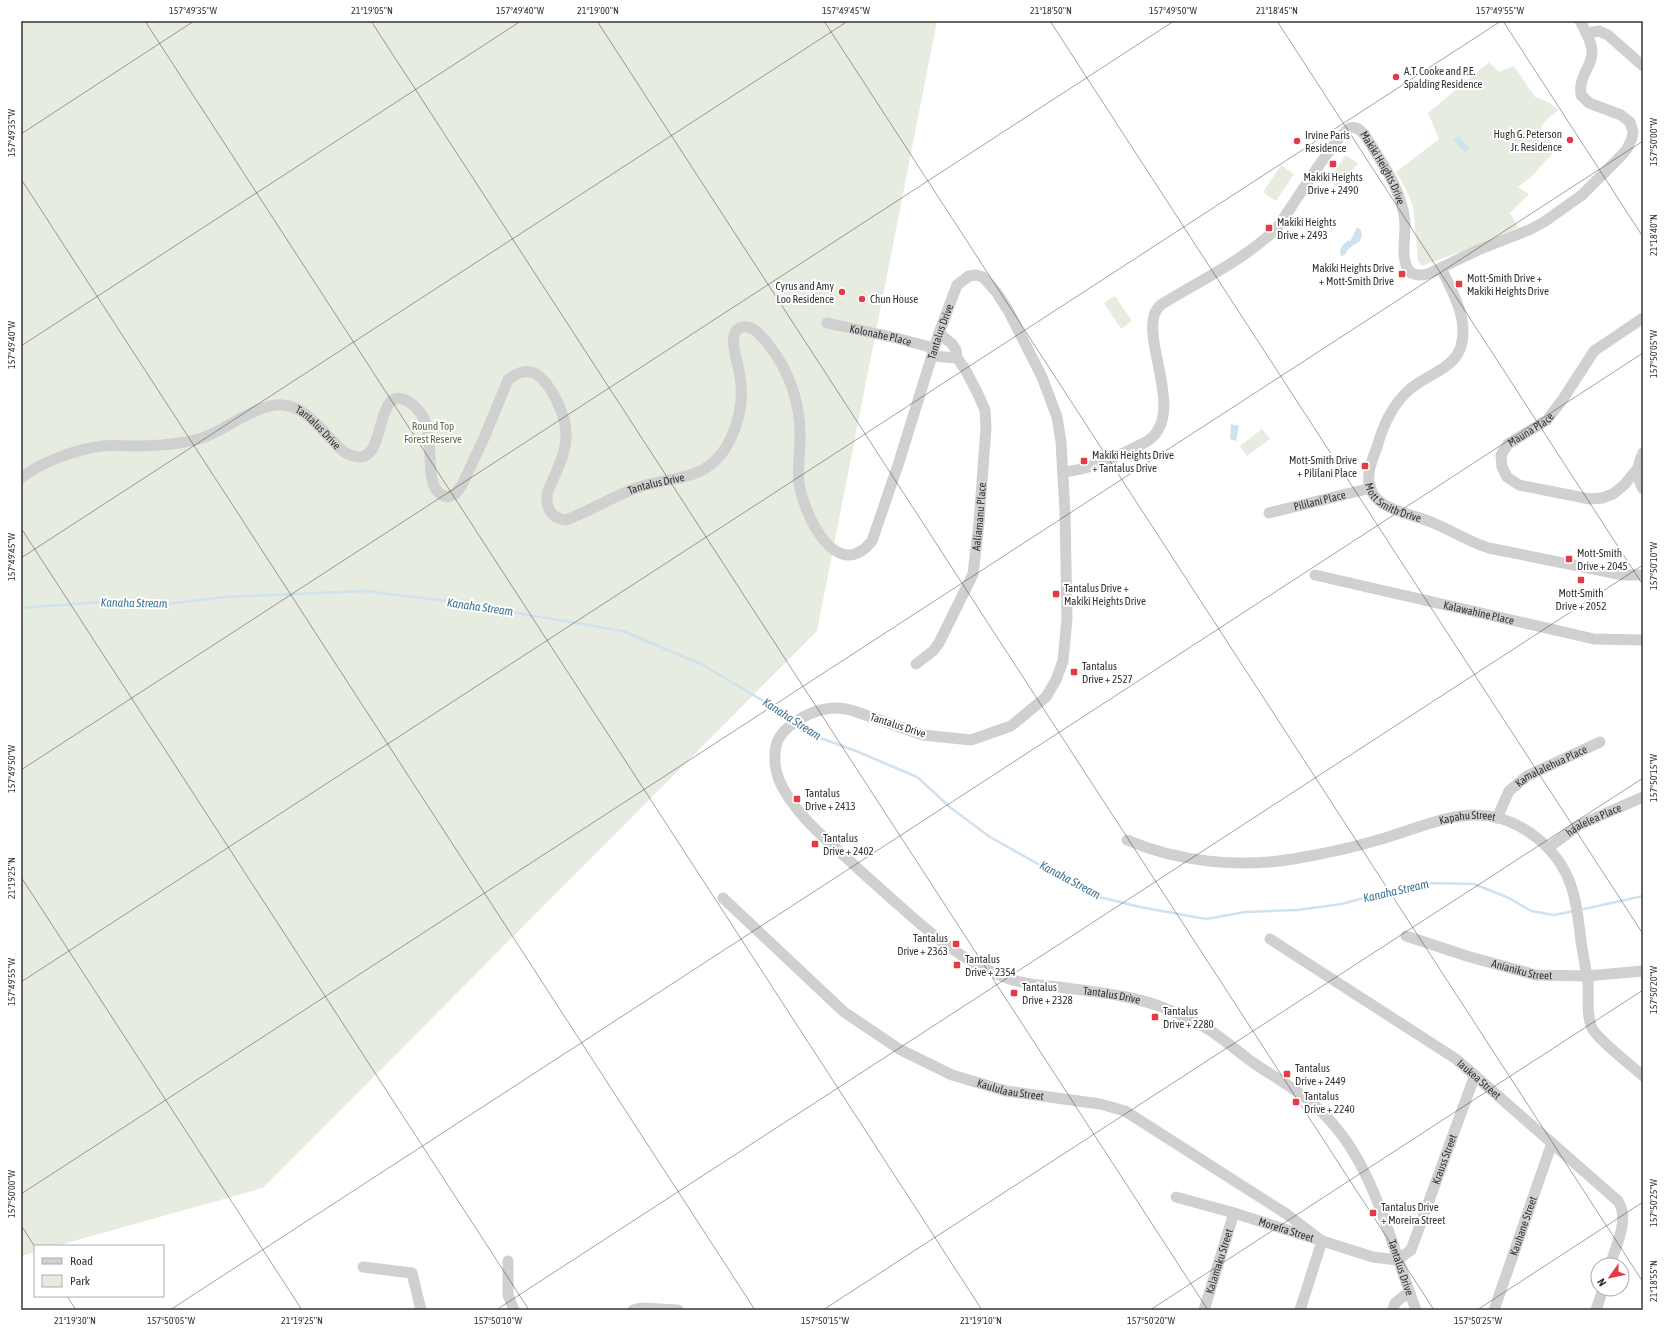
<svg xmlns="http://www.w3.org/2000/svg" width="1664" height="1331" font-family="'Asap Condensed',sans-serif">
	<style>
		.green { fill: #e6ecdf }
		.water { fill: #cfe2ee }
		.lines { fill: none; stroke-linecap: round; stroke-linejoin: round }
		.stream { stroke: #cfe2ee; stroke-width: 2.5 }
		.minor { stroke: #d0d0d0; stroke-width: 11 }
		.ticks { fill: none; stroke: #333; stroke-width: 1; stroke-opacity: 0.45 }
		.poi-dot { fill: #e63946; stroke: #fff; stroke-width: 1.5 }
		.labels { text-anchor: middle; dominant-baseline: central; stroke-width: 4; stroke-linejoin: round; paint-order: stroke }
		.poi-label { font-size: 11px; fill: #333; stroke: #fff; text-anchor: start }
		.street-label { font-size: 11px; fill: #333; stroke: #fff }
		.park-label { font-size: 11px; fill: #56703f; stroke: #fff }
		.water-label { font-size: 12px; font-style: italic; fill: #3f7597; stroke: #fff }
		.neatline { fill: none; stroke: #333; stroke-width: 1.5 }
		.ticks-label { font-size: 10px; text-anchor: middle; fill: #333 }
	</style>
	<rect width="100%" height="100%" fill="#fff"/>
	<g class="green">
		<path d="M21 21H937L817 631 263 1188 56 1246H35V1252L21 1256Z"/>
		<path d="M1489 62 1499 72 1514 66 1535 97 1548 102 1559 110 1549 117 1541 127 1551 144 1553 153 1531 177 1518 187 1529 194 1510 213 1518 227 1493 240 1422 266 1418 261 1413 206 1406 189 1396 172 1439 139 1428 113Z"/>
		<path d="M1346 155 1358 163 1339 188 1328 180Z"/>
		<path d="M1281 165 1294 174 1276 201 1263 192Z"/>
		<path d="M1115 296 1132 321 1121 329 1104 303Z"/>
		<path d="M1262 429 1270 439 1247 456 1240 446Z"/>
	</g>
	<g class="water">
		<path d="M1458 136 1470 148 1466 153 1453 140Z"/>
		<path d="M1357 227 1361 230 1362 235 1360 241C1353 246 1348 247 1345 255L1341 256C1338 249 1343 244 1349 240L1350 242Z"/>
		<path d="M1231 424 1239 426 1236 441 1230 439Z"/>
	</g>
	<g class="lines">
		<g class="stream">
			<path d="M21 608 113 601 159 605 224 597 365 591 447 601 623 631 703 665 770 705 791 720"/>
			<path d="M797 724 815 736 856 751 917 777 951 808 990 837 1095 896 1140 907 1206 919 1245 912 1297 910 1342 904 1389 891 1426 883 1474 884 1509 898 1531 911 1554 915 1574 911"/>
			<path d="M1584 909 1643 896"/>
		</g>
		<g class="minor">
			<path d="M1586 33 1599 31 1608 35 1643 66"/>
			<path id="s1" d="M1441 268C1452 291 1469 319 1461 346 1455 369 1425 375 1409 390 1392 405 1383 425 1377 447 1374 455 1370 464 1369 473 1364 509 1407 512 1431 522 1451 530 1469 542 1489 548L1623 575H1643"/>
			<path id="s2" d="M827 323 896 338 934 348"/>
			<path d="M932 356 957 358"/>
			<path d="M1643 453C1637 465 1636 477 1643 489"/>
			<path id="s3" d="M1638 468 1624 485 1613 494 1602 498 1590 499 1519 485 1507 477 1502 467 1501 455 1508 444 1547 420 1563 399 1594 351 1643 318"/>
			<path id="s4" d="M1063 472C1091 470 1119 455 1144 443 1194 417 1130 326 1162 304 1201 280 1244 260 1277 228 1288 213 1338 132 1350 128 1357 126 1361 131 1365 135 1382 163 1402 190 1405 222 1406 239 1399 260 1411 273 1418 276 1423 276 1430 273L1478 250 1529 230 1544 222 1582 195 1621 156 1627 149 1632 138 1633 132 1630 122 1621 115 1589 103 1581 95C1578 75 1593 67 1592 50 1591 40 1585 30 1580 21"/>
			<path id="s5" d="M21 478C41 462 77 449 102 446 112 445 123 446 133 446 156 446 179 445 202 438 226 430 259 402 283 405 309 407 325 436 344 452 393 480 369 378 409 402 448 426 413 489 448 497L455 494 462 485 484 438 508 380C515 374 526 368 536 374 551 383 566 416 566 433 567 454 554 475 547 494 546 509 551 518 566 520 590 511 612 497 636 488 675 475 710 483 731 438 742 413 744 393 738 366 736 357 732 347 734 336 735 330 740 326 747 327 756 328 762 337 768 344 790 371 801 405 800 440 800 454 797 470 799 483 804 514 836 585 872 541L898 465 939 333 957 285 969 276 976 275 983 277 997 293 1009 312 1042 377 1057 417 1061 442 1065 512 1067 619 1063 661 1056 680 1046 697 1011 726 971 740 923 735 851 710C843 708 835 707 826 709 808 712 780 727 776 746 774 757 775 770 779 780 794 814 826 839 852 863 868 878 884 892 901 907 932 935 964 962 1004 977 1022 984 1040 985 1059 987 1095 992 1133 995 1167 1009 1181 1015 1195 1021 1208 1029 1222 1038 1235 1049 1248 1059 1270 1075 1294 1087 1314 1105 1373 1155 1389 1240 1416 1310"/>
			<path id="s6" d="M1269 513 1371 488"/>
			<path id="s7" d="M1315 575 1594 639 1643 640"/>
			<path id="s8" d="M916 664 933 651 939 643 973 574 979 523 986 427 985 410 977 392 965 369 957 358 956 350 952 344 939 333"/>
			<path id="s9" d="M1497 818 1509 791 1527 776 1600 742"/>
			<path id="s10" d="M1127 840C1178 862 1239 868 1293 859 1324 854 1355 847 1385 838 1441 821 1484 796 1537 838 1573 867 1576 899 1581 941 1583 955 1586 969 1588 983 1589 997 1586 1015 1592 1028 1597 1039 1632 1066 1643 1076"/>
			<path id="s11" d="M1548 848 1579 825 1643 797"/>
			<path id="s12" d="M723 898 844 1012 899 1049 952 1075 1006 1091 1100 1104 1125 1111 1288 1215 1322 1241 1300 1310"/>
			<path id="s13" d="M1406 936 1470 957 1536 975 1587 976 1643 971"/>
			<path id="s14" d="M1270 939 1456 1059 1618 1201C1630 1219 1616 1246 1610 1265"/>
			<path id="s15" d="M1176 1197 1234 1213 1373 1257 1397 1260 1411 1250 1475 1075"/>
			<path d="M508 1261V1295L514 1310"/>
			<path d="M363 1267 412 1273 421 1310"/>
			<path d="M633 1310 641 1308 678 1310"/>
			<path id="s16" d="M1204 1310 1234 1213"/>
			<path d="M1393 1310 1395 1303 1409 1292"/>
			<path id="s17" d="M1494 1310 1552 1143"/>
			<path d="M1596 1310 1603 1289"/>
		</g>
	</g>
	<path class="ticks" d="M145 21 982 1310M371 21 1208 1310M597 21 1434 1310M824 21 1643 1282M1050 21 1643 934M1277 21 1643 585M1503 21 1643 237M21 134 194 21M21 179 755 1310M21 346 521 21M21 528 529 1310M21 558 848 21M21 770 1174 21M21 877 302 1310M21 982 1501 21M21 1194 1643 141M21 1225 35 1247M67 1296 76 1310M170 1310 1643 353M496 1310 1643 565M823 1310 1643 778M1150 1310 1643 990M1477 1310 1643 1202"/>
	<g class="poi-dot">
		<circle cx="1396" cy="77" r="4"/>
		<circle cx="1570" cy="140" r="4"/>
		<circle cx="1297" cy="141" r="4"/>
		<rect x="1329" y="160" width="8" height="8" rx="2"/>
		<rect x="1265" y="224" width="8" height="8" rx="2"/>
		<rect x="1398" y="270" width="8" height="8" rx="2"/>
		<rect x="1455" y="280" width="8" height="8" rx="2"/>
		<circle cx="842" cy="292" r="4"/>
		<circle cx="862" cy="299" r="4"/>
		<rect x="1080" y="457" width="8" height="8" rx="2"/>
		<rect x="1361" y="462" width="8" height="8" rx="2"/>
		<rect x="1565" y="555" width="8" height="8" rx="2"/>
		<rect x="1577" y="576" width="8" height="8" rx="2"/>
		<rect x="1052" y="590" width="8" height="8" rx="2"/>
		<rect x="1070" y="668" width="8" height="8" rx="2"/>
		<rect x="793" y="795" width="8" height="8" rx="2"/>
		<rect x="811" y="840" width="8" height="8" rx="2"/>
		<rect x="952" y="940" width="8" height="8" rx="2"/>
		<rect x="953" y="961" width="8" height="8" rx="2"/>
		<rect x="1010" y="989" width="8" height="8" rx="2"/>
		<rect x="1151" y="1013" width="8" height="8" rx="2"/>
		<rect x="1283" y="1070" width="8" height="8" rx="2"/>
		<rect x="1292" y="1098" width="8" height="8" rx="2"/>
		<rect x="1369" y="1209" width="8" height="8" rx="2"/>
	</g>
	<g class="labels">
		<g class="poi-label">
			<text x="1404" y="71">A.T. Cooke and P.E.<tspan x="1404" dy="13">Spalding Residence</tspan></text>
			<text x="1562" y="134" text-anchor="end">Hugh G. Peterson<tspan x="1562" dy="13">Jr. Residence</tspan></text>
			<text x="1305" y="135">Irvine Paris<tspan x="1305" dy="13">Residence</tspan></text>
			<text x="1333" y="177" text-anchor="middle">Makiki Heights<tspan x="1333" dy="13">Drive + 2490</tspan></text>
			<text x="1277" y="222">Makiki Heights<tspan x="1277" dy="13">Drive + 2493</tspan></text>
			<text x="1394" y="268" text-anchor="end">Makiki Heights Drive<tspan x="1394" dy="13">+ Mott-Smith Drive</tspan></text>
			<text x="1467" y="278">Mott-Smith Drive +<tspan x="1467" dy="13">Makiki Heights Drive</tspan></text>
			<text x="834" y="286" text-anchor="end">Cyrus and Amy<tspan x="834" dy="13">Loo Residence</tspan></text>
			<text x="870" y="299">Chun House</text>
			<text x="1092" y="455">Makiki Heights Drive<tspan x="1092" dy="13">+ Tantalus Drive</tspan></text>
			<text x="1357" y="460" text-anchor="end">Mott-Smith Drive<tspan x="1357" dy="13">+ Pililani Place</tspan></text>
			<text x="1577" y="553">Mott-Smith<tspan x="1577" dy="13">Drive + 2045</tspan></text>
			<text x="1064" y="588">Tantalus Drive +<tspan x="1064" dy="13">Makiki Heights Drive</tspan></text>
			<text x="1581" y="593" text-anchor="middle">Mott-Smith<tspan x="1581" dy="13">Drive + 2052</tspan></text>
			<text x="1082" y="666">Tantalus<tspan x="1082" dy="13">Drive + 2527</tspan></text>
			<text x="805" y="793">Tantalus<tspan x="805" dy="13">Drive + 2413</tspan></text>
			<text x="823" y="838">Tantalus<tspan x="823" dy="13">Drive + 2402</tspan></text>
			<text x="948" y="938" text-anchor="end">Tantalus<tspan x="948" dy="13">Drive + 2363</tspan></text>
			<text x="965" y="959">Tantalus<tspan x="965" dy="13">Drive + 2354</tspan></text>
			<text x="1022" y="987">Tantalus<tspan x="1022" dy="13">Drive + 2328</tspan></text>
			<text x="1163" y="1011">Tantalus<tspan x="1163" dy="13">Drive + 2280</tspan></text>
			<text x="1295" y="1068">Tantalus<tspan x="1295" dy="13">Drive + 2449</tspan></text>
			<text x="1304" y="1096">Tantalus<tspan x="1304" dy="13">Drive + 2240</tspan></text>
			<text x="1381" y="1207">Tantalus Drive<tspan x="1381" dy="13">+ Moreira Street</tspan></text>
		</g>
		<g class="street-label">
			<text stroke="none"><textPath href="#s4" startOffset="554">Makiki Heights Drive</textPath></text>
			<text stroke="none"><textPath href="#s5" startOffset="1728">Tantalus Drive</textPath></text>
			<text stroke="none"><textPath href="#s2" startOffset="55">Kolonahe Place</textPath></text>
			<text stroke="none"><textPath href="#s5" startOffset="320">Tantalus Drive</textPath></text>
			<text stroke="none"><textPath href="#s3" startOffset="210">Mauna Place</textPath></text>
			<text stroke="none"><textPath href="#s5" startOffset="999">Tantalus Drive</textPath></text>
			<text stroke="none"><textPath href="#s1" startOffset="289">Mott Smith Drive</textPath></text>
			<text stroke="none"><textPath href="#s6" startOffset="52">Pililani Place</textPath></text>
			<text stroke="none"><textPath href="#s8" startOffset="166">Aaliamanu Place</textPath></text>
			<text stroke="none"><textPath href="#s7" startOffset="168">Kalawahine Place</textPath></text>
			<text transform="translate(898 725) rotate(18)">Tantalus Drive</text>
			<text stroke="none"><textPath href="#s9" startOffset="79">Kamalalehua Place</textPath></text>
			<text stroke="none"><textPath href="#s10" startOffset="349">Kapahu Street</textPath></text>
			<text stroke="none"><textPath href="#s11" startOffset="54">haalelea Place</textPath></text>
			<text stroke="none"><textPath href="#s13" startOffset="121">Anianiku Street</textPath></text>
			<text stroke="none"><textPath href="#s5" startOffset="3000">Tantalus Drive</textPath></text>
			<text stroke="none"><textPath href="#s14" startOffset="252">Iaukea Street</textPath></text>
			<text stroke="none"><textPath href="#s12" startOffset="352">Kaululaau Street</textPath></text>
			<text stroke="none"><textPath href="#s15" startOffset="344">Krauss Street</textPath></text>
			<text stroke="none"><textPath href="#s17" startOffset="89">Kauhane Street</textPath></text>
			<text stroke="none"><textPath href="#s15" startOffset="115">Moreira Street</textPath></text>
			<text stroke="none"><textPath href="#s16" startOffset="51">Kalamaku Street</textPath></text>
			<text stroke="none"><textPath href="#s5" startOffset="3420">Tantalus Drive</textPath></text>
		</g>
		<g class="park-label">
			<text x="433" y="426">Round Top<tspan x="433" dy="13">Forest Reserve</tspan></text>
		</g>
		<g class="water-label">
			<text transform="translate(134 603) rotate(1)">Kanaha Stream</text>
			<text transform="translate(480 607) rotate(8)">Kanaha Stream</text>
			<text transform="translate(792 719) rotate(33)">Kanaha Stream</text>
			<text transform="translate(1070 880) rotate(28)">Kanaha Stream</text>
			<text transform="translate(1396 891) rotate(-13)">Kanaha Stream</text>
		</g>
	</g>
	<rect width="1664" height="1331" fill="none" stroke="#ffffff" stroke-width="44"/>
	<rect x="34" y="1245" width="130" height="52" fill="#ffffff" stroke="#adadad"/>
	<rect x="42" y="1258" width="20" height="6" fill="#d0d0d0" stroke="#adadad"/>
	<text x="70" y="1265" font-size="12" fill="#333333">Road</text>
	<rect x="42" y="1275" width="20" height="12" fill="#e6ecdf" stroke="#adadad"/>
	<text x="70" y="1285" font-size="12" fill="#333333">Park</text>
	<g transform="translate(1610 1277) rotate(237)"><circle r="19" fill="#ffffff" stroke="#adadad"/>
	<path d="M0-3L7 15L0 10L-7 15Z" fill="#e63946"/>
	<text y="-6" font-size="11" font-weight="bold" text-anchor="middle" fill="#333333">N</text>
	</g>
	<rect x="22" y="22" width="1620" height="1287" class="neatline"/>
	<g class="ticks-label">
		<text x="193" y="14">157°49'35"W</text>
		<text x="372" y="14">21°19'05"N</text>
		<text x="520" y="14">157°49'40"W</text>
		<text x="598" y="14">21°19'00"N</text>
		<text x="846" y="14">157°49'45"W</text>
		<text x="1051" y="14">21°18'50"N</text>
		<text x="1173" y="14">157°49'50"W</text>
		<text x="1277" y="14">21°18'45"N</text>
		<text x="1500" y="14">157°49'55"W</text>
		<text transform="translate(11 133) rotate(-90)" y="4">157°49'35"W</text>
		<text transform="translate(1653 142) rotate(-90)" y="4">157°50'00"W</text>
		<text transform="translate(1653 235) rotate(-90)" y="4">21°18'40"N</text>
		<text transform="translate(11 345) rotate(-90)" y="4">157°49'40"W</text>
		<text transform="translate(1653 354) rotate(-90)" y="4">157°50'05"W</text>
		<text transform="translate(11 557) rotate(-90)" y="4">157°49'45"W</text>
		<text transform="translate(1653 566) rotate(-90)" y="4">157°50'10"W</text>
		<text transform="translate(11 769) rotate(-90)" y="4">157°49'50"W</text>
		<text transform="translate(1653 778) rotate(-90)" y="4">157°50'15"W</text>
		<text transform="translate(11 878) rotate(-90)" y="4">21°19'25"N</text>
		<text transform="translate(11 982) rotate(-90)" y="4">157°49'55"W</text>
		<text transform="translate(1653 990) rotate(-90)" y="4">157°50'20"W</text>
		<text transform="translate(11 1194) rotate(-90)" y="4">157°50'00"W</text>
		<text transform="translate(1653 1203) rotate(-90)" y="4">157°50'25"W</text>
		<text transform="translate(1653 1281) rotate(-90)" y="4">21°18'55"N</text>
		<text x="75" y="1324">21°19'30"N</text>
		<text x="171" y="1324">157°50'05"W</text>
		<text x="302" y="1324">21°19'25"N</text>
		<text x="498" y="1324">157°50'10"W</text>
		<text x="825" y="1324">157°50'15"W</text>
		<text x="981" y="1324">21°19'10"N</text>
		<text x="1151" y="1324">157°50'20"W</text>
		<text x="1478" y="1324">157°50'25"W</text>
	</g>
</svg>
